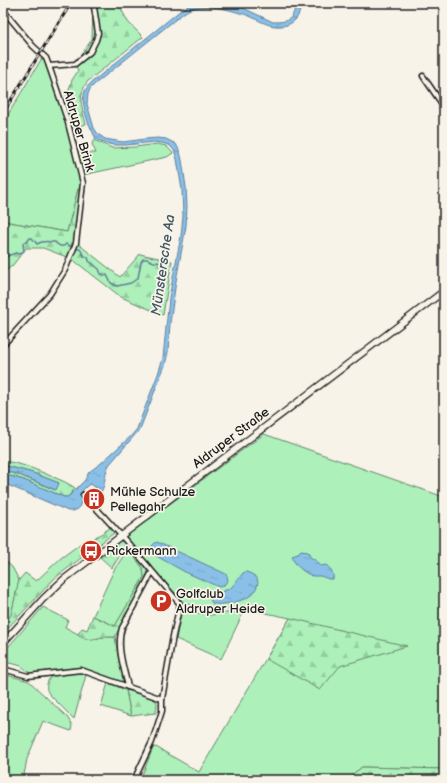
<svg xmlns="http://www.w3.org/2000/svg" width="447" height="783" font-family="'Balsamiq Sans',sans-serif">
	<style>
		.green { fill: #adf0ba; stroke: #64866b }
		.forest { fill: url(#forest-firs); stroke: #64866b }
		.water { fill: url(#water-ripples); stroke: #5e7e96 }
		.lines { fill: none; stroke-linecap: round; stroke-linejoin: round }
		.stream { stroke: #5e7e96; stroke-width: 1.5 }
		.minor-casing { stroke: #1c1c1c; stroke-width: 7 }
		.secondary-casing { stroke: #1c1c1c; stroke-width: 8 }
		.minor { stroke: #f7f3e8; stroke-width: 4 }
		.secondary { stroke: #f7f3e8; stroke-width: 5.5 }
		.rail-casing { stroke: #1c1c1c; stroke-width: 3 }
		.rail { stroke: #f7f3e8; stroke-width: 1.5; stroke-dasharray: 4.5; stroke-linecap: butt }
		.labels { text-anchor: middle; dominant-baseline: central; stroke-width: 3.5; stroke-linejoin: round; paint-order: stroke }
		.street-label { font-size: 13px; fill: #1c1c1c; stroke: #f7f3e8 }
		.poi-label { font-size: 13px; fill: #1c1c1c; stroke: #f7f3e8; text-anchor: start }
		.water-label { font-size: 14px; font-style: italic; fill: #425563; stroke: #f7f3e8 }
	</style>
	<defs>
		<pattern id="forest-firs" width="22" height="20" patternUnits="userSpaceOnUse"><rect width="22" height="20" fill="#adf0ba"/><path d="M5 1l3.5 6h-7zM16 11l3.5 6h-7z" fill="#94cd9f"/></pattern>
		<pattern id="water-ripples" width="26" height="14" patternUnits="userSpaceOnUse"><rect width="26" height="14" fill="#8ac0e8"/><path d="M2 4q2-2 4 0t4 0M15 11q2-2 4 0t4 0" fill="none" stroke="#76a4c6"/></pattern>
	</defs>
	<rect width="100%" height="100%" fill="#f7f3e8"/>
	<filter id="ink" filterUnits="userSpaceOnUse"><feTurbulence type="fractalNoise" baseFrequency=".025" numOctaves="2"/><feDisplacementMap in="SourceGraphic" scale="8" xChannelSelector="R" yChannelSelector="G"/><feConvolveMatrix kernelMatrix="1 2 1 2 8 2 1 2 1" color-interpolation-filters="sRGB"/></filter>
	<g filter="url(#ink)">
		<g class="green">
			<path d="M42 58 47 62 66 119 82 183V190L78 189 67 232 3 221V123Z"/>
			<path d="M94 140 112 148 135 147 157 144 166 146 173 153 167 157 83 175 78 153H96L92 144Z"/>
			<path d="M264 434 444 497V769L362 767 353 774V780H140L153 748 156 747 199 772 290 618 261 612 244 611 221 659 176 639 181 614 185 611 211 615 242 611 185 604 125 537Z"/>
			<path d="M128 549 143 568 144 577 115 626 93 616 114 570Z"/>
			<path d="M3 559 12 567 19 580 11 616 3 626Z"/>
			<path d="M43 607 68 620 65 627 78 634 83 638 92 640 107 637H115L118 655 124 678 123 680 120 682 83 668H78L30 673C26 671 25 668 21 666 16 664 9 663 3 662V653Z"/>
			<path d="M75 673H80L86 675 74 719 49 694C47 691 46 688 47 684 49 672 66 674 75 673Z"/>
			<path d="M3 674 29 681 67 717 72 725 71 731 43 721 27 759 23 780H3Z"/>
			<path d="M108 683 126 690 131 716 101 706Z"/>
		</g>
		<g class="forest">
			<path d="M95 3H118L128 22 143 37 88 81C77 96 82 108 86 124L71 128 63 102H65L72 80 78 71 75 64 92 39 93 7Z"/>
			<path d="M78 189 85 191 76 245 77 243 120 277 140 254 172 261 163 315 121 297 72 259 43 248H26L12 266 3 273V221L67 232Z"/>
			<path d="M3 461C21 463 37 470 53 477 61 480 68 483 75 488L68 497H64L24 480 3 474V471L17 474 55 490 59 483 33 473 3 465Z"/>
			<path d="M110 528 114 533 55 578 3 633V626L11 615 19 580 25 573 36 581 61 558 84 541 91 540Z"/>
			<path d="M120 541 124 542 144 564 149 577 122 623 115 637C112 637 109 637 105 637 93 638 89 643 78 634L82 628 87 630 93 616 115 626 144 577 143 568 126 546 112 568 100 557Z"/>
			<path d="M290 618 407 646 340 666 320 690 266 659Z"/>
			<path d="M126 690 154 699 157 703 156 713 131 716Z"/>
			<path d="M362 767 444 769V780H353V774Z"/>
		</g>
		<g class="water">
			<path d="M193 3H219L241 7 273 22C290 22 293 19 296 3H301C300 13 298 21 287 25 267 30 258 17 240 13 227 9 207 4 194 8 189 9 185 12 181 15L95 84 90 89 88 94 87 104 94 128 98 134 105 139 123 142 145 139 158 138 166 139 176 144 180 152 182 160 186 187 187 206 186 226 176 281 170 323 168 352 165 365 140 429 109 465C103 476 107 488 97 497L95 493 97 489 91 484 88 485 82 491 83 493 80 505 78 509 73 511H68L3 483V474L24 480 64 497H68L85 480 89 472 100 464 130 437 137 429 139 423 158 374 163 358 169 298 181 236 183 216 182 190 177 159 174 150 169 145 162 143 154 142 126 145H113L105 143 96 139 88 122 85 112 83 100 85 91 88 86 92 82 181 10Z"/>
			<path d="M3 465 33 473 59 483 56 490 17 474 3 471Z"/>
			<path d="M157 542 226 574 227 576 228 580 225 584 223 586 219 587 185 572 151 553C151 548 152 544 157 542Z"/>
			<path d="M301 551 308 552 310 557 317 561 319 565 321 566 326 565C331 569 334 573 333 579 328 580 325 577 320 576 318 576 316 576 313 576 304 573 294 565 292 556L298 554Z"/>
			<path d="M246 572C257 575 261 581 255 590 253 593 254 593 251 595 245 601 219 607 212 603L210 599 211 596 231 588 243 573Z"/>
		</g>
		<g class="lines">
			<g class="stream">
				<path d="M77 249H80L84 256 88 257 89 261 99 269 101 274 107 275 111 283 117 286 131 283 138 278 141 262 143 259H147L154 262 166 263"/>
				<path d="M3 262 5 261 7 256 16 253 19 254 24 251 23 244 24 242H27L30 238H32L37 244C44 240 47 242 55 242 58 246 63 248 66 244L70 246"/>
			</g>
			<g class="minor-casing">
				<g id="minor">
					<path d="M3 10 33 46 46 58 49 66 75 64 90 52 96 40 98 33 94 7 96 3"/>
					<path d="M423 76 444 107"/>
					<path d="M3 345 50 294 65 270 76 243 83 183 67 119 49 66"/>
					<path d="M83 495C118 529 148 567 180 604L173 636 162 699V711L152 742 134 780"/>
					<path d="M3 669 28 676 81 670 162 699"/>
					<path d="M128 687C124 668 116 647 122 628L152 572"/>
				</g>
			</g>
			<g class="secondary-casing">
				<path id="secondary" d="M3 643 43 599 63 580 444 291"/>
			</g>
			<use href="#minor" class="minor"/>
			<use href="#secondary" class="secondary"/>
			<g class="rail-casing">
				<path id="rail" d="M3 113 71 3"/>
			</g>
			<use href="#rail" class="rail"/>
		</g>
	</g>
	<defs>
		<g id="building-disc" transform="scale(1.15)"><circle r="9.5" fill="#c8321e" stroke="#f7f3e8"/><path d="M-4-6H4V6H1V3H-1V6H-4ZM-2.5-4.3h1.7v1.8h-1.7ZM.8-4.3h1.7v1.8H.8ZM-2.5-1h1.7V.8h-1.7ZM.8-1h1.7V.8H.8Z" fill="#fff"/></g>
		<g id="bus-disc" transform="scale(1.15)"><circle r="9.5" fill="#c8321e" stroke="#f7f3e8"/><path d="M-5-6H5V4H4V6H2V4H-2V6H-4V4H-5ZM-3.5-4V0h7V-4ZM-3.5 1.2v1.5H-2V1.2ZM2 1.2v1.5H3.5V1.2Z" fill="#fff"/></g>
		<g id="parking-disc" transform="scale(1.15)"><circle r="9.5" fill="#c8321e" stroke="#f7f3e8"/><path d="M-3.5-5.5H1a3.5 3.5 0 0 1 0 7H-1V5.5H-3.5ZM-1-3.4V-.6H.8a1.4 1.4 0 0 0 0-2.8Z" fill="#fff"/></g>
	</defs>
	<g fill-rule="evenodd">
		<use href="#building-disc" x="94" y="499"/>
		<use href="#bus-disc" x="91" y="551"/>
		<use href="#parking-disc" x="161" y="601"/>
	</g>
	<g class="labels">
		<g class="street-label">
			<text transform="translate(79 131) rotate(74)">Aldruper Brink</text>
			<text transform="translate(231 438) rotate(-37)">Aldruper Straße</text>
		</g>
		<g class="poi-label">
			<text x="110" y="492">Mühle Schulze<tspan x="110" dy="15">Pellegahr</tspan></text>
			<text x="106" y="551">Rickermann</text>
			<text x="176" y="594">Golfclub<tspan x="176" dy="15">Aldruper Heide</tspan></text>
		</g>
		<g class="water-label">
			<text transform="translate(163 265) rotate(-82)">Münstersche Aa</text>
		</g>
	</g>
	<rect width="447" height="783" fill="none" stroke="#f7f3e8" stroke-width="16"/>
	<rect x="8" y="8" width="431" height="767" fill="none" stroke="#1c1c1c" stroke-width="1.5" filter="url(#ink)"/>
</svg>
